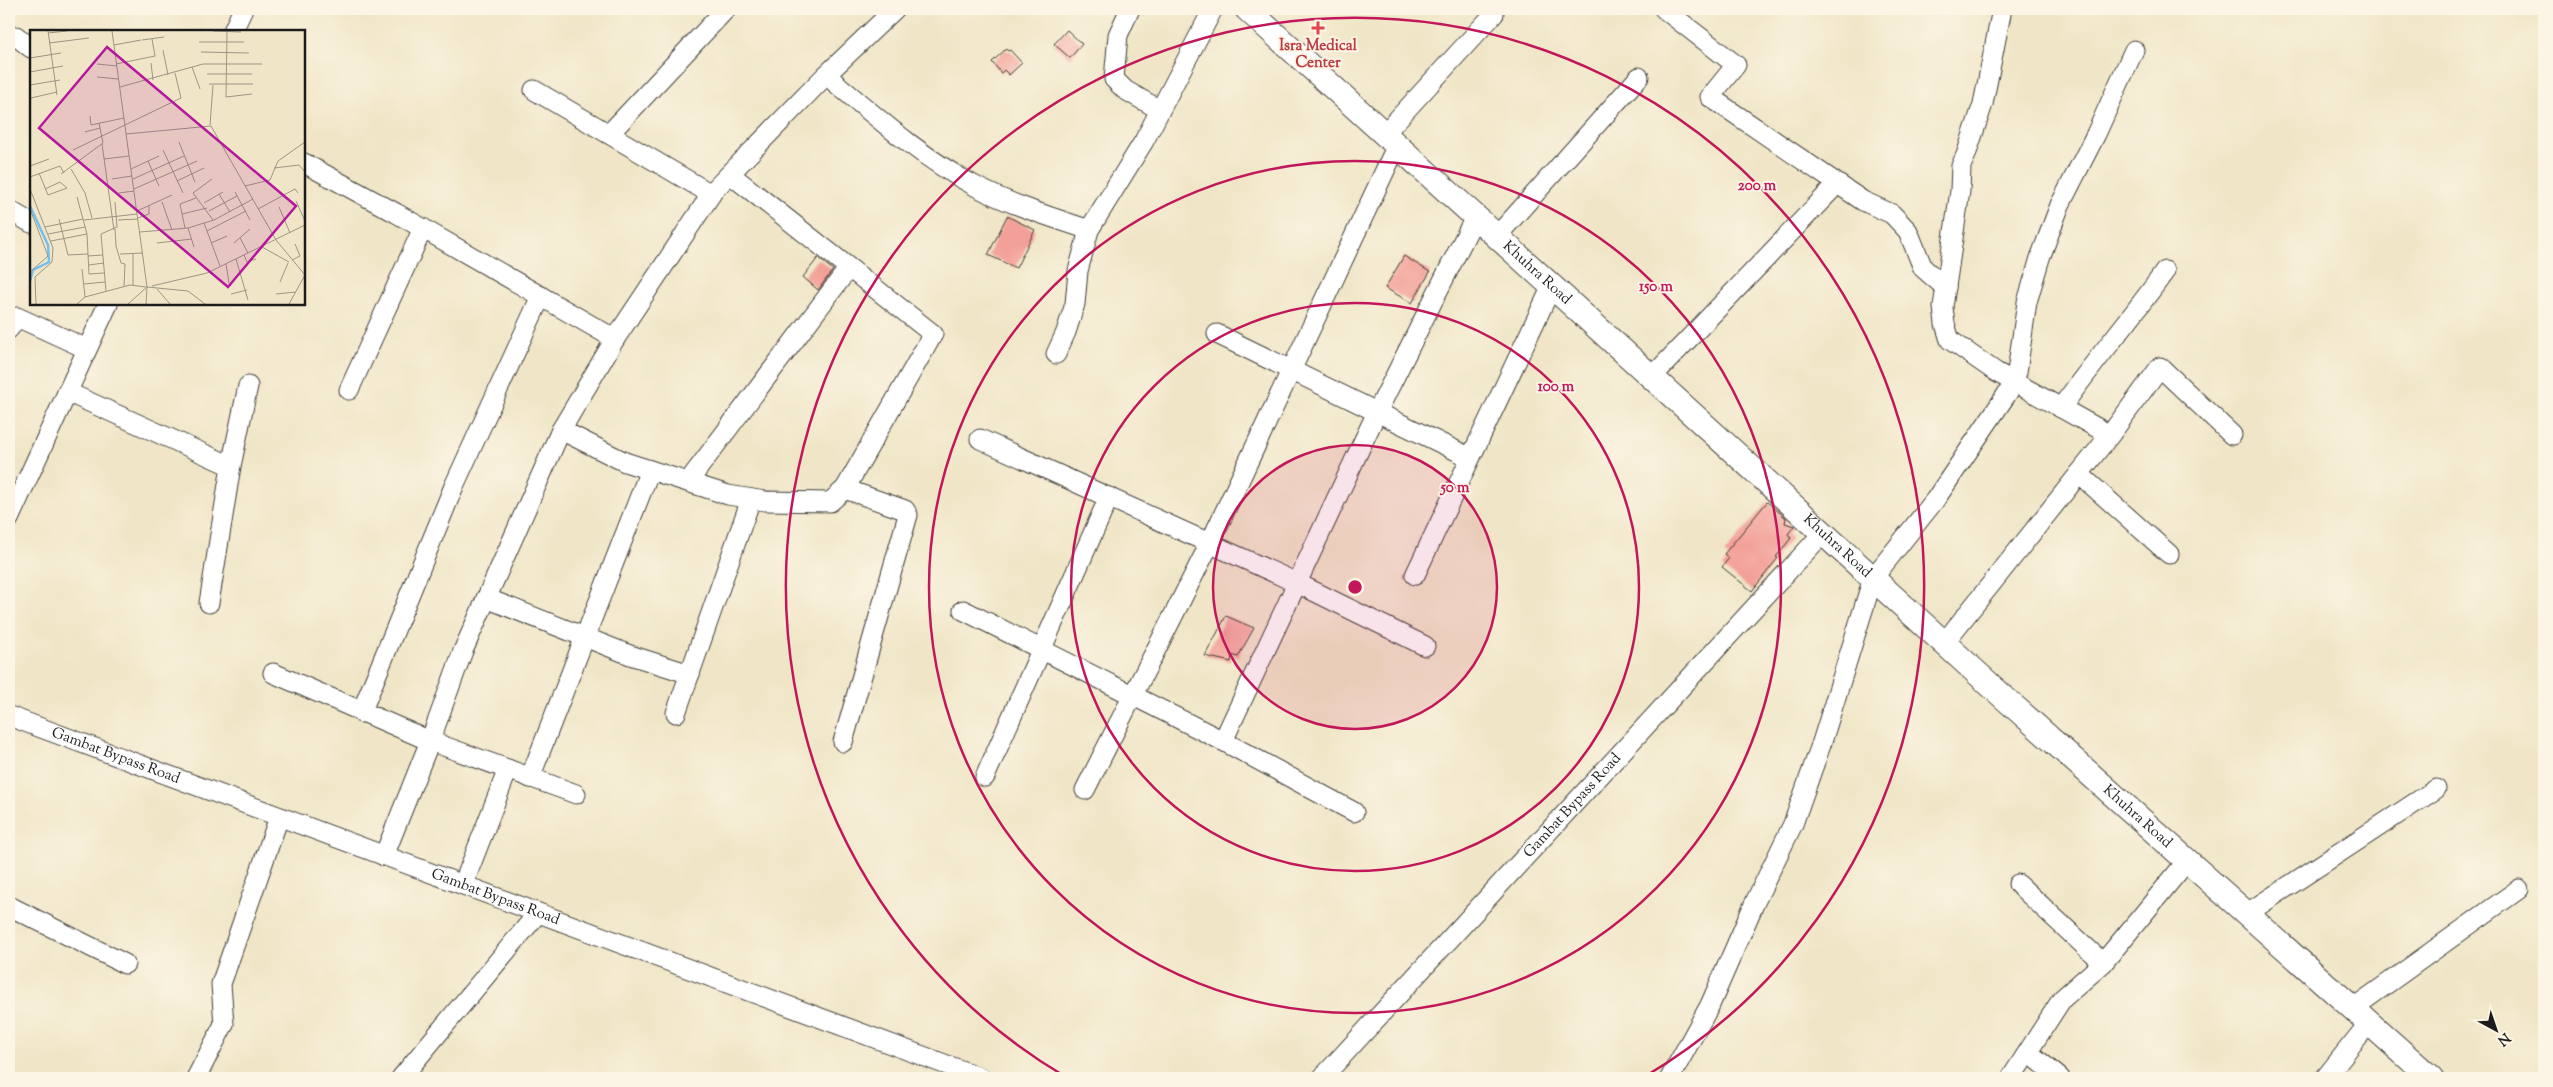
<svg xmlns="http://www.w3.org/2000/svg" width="2553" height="1087" font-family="'Sorts Mill Goudy',serif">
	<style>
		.building { fill: #f3a098 }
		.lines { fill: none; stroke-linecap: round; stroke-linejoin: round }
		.minor-casing { stroke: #3c3a36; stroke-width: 21 }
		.major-casing { stroke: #3c3a36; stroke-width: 26 }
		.minor { stroke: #fff; stroke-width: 19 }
		.major { stroke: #fff; stroke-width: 24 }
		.ring { fill: none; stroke: #c2185b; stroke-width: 2.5 }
		.health-dot { fill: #e0444e; stroke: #fcf5e5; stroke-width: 2 }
		.labels { text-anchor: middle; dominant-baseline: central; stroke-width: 4; stroke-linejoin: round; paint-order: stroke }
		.health-label { font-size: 15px; font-weight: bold; fill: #be3a42; stroke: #fcf5e5 }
		.street-label { font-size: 15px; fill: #1c1c1c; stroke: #fcf5e5 }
		.inset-river { fill: none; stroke: #74bfed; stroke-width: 2.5 }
		.inset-road { fill: none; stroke: #9b9583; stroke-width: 1 }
		.view { fill: #b5179e; fill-opacity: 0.15; stroke: #b5179e; stroke-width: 2.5 }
		.inset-edge { fill: none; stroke: #1c1c1c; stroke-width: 2.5 }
		.centre { fill: #c2185b; stroke: #fcf5e5; stroke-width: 2.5 }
		.ring-label { font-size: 15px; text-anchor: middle; font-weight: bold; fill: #c2185b; stroke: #fcf5e5; stroke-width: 4; stroke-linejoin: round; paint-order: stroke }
	</style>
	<rect width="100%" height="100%" fill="#fcf5e5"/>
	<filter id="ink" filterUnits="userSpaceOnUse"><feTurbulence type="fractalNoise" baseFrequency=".02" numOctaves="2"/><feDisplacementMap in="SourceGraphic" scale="10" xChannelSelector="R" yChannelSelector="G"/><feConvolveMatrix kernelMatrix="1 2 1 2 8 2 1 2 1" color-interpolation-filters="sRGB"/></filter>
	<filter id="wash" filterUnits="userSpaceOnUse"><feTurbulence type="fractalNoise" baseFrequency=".0096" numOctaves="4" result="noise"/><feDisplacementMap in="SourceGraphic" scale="20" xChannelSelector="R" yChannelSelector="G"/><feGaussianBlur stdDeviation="1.12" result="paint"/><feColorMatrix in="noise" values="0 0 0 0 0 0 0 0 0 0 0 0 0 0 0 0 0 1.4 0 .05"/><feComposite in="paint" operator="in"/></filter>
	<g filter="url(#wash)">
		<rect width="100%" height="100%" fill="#f0e6c7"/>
		<g id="blocks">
			<g class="building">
				<path d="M1067 30 1082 44 1070 58 1054 44Z"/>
				<path d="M1006 49 1008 51 1010 50 1022 63 1009 75 1004 70 1001 73 992 62Z"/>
				<path d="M1007 216 1035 230 1016 268 988 255Z"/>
				<path d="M1404 256 1430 272 1412 303 1385 288Z"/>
				<path d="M818 258 833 270 818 290 803 277Z"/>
				<path d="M1767 502 1786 518 1785 523 1794 526 1788 534 1791 538 1776 557 1778 558 1752 591 1722 567 1729 558 1724 554Z"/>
				<path d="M1226 616 1254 628 1238 657 1232 655 1231 662 1205 656Z"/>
			</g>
		</g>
	</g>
	<g filter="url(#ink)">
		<use href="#blocks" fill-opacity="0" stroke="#3c3a36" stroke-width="1"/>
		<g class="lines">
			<g class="minor-casing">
				<g id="minor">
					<path d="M1130 9 1118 35 1114 79 1125 90 1160 110"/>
					<path d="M1664 9 1736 65 1710 97 1863 201 1892 214 1908 231 1923 268 1946 288"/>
					<path d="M2002 9 1983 104 1966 155 1961 166 1960 191 1943 307 1945 324 1950 340 1996 372 2110 435"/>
					<path d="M233 31 243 9"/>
					<path d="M16 36 31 48"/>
					<path d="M826 75C874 115 920 157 975 186 1011 205 1051 217 1089 230"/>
					<path d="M534 90 711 194"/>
					<path d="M609 134 726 9"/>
					<path d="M1384 134 1494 14"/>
					<path d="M304 163 396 213 615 339"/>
					<path d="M730 174 933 334 845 489"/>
					<path d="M9 210 31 223"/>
					<path d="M1497 236 1639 77"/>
					<path d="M9 329 17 317 87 349"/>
					<path d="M1217 334 1469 457"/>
					<path d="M1056 354 1066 332 1075 304 1078 271 1089 230 1144 141 1213 9"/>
					<path d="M1652 377 1837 184"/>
					<path d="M349 390 423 228"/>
					<path d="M67 392 231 466"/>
					<path d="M2061 408C2094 361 2132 318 2165 271"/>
					<path d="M561 430 625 462 728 495 765 501 830 502 845 489 905 510 908 515 843 742"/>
					<path d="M980 439 1297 583 1425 646"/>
					<path d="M2079 474 2169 554"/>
					<path d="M688 482 848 269"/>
					<path d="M9 519 108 304"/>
					<path d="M1415 575 1552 286"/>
					<path d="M486 598 630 655 690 674"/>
					<path d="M209 603 231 466 248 386"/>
					<path d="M963 610 1223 741 1354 812"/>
					<path d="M1944 643 2110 435 2160 367 2232 435"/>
					<path d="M273 673 430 741 576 794"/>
					<path d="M361 713 454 486 541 296"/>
					<path d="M676 713 751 499"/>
					<path id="s1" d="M9 716 982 1078"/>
					<path d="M1223 741 1377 412 1475 217"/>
					<path d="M985 777 1109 497"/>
					<path d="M530 778 650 470"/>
					<path d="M1085 790 1210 543 1397 145"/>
					<path d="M384 856 430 741 463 651 561 430 615 339 714 190 826 75 895 9"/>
					<path d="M2018 884 2103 963"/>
					<path d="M463 885 508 769"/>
					<path d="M9 906 125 964"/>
					<path d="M2246 914 2436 789"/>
					<path d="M2352 1009 2519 889"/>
					<path d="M2028 1052 2060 1078"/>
					<path d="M196 1078 224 1024 221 984 279 817"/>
					<path d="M401 1078 538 913"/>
					<path id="s2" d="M1322 1078 1823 533"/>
					<path d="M1670 1078 1710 1005 1755 902 1793 824 1822 742 1873 578 1935 500 2011 388 2017 372 2027 302 2040 258 2060 205 2096 134 2134 50"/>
					<path d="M2011 1078 2062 999 2103 963 2187 861"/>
					<path d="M2325 1078 2369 1023"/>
				</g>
			</g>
			<g class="major-casing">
				<g id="major">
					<path id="s3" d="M1247 9 2000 694 2431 1078"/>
				</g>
			</g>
			<use href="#minor" class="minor"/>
			<use href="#major" class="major"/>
		</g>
	</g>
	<circle cx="1355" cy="587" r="142" fill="#c2185b" fill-opacity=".12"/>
	<g class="ring">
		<circle cx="1355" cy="587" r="142"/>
		<circle cx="1355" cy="587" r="284"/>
		<circle cx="1355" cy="587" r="426"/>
		<path d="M1066 1077A569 569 0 1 1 1644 1077"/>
	</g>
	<path class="health-dot" d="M1315.5 20.5h5v5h5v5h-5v5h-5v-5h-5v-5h5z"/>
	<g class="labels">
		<g class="health-label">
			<text x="1318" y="46">Isra Medical<tspan x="1318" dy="17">Center</tspan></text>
		</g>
		<g class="street-label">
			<text stroke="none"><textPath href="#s3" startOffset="392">Khuhra Road</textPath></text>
			<text stroke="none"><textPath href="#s3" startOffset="798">Khuhra Road</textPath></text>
			<text stroke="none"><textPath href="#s1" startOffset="114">Gambat Bypass Road</textPath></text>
			<text stroke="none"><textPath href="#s2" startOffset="370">Gambat Bypass Road</textPath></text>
			<text stroke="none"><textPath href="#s3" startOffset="1202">Khuhra Road</textPath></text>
			<text stroke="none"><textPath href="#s1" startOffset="519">Gambat Bypass Road</textPath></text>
		</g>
	</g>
	<g transform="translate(30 30)">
		<rect width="275" height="275" fill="#f0e6c7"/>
		<path class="inset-river" d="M0 176 18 215 19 232 3 240 0 251"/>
		<path class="inset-road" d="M18 1 27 65M82 1 117 257 158 261 175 274M183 1 211 2M197 1 196 67 222 64M18 3 37 1M112 10 134 7M169 12H214M19 13 59 8M84 15 111 10M133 20 138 45M171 22 219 23M0 28 31 23M121 33 123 50M67 34 87 36M86 34 125 26 122 9M162 37 170 59M0 42 33 36M177 44H222M67 47 88 49M179 54H223M0 55 30 50M90 57 173 34H232M1 68 27 62M60 86 61 95 94 88M180 95 183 55M55 102 70 98M96 104 181 96 246 210 275 245M149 112 165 152M72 114 84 200M43 120 151 68 145 43M133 120 153 163M74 129 99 126M118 131 129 156M0 136 19 129M244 138 269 135 275 142M41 139 55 163 62 188M101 139 129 126M9 143 18 165 37 158M31 144 73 113 69 93M0 147 30 136 34 143M82 149 102 146M103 149 154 126M182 149 163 163 183 190M147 151 174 138M215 156 240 150 248 131 275 112M0 159 23 218 22 232 5 247 6 274M15 159 30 152 37 158M104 159 167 131M205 162 220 190M89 163 104 161M189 164 200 182M266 171 275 191M132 172 142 200M174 173 193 162M249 177 260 203M0 179 18 226 0 242M228 179 265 159 268 163M107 181 142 165M179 181 207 166M152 184 177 178M108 188 119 184V176M29 189 38 225 58 224 57 204 47 167M54 190 107 184M88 190 108 189M174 193 190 236M15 197 53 189M155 198 150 174 166 168M158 198 164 217M85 199 86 216 91 233 95 234 94 256M177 201 216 181M110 202 158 198 184 190 223 169M18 204 55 197M210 208 218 223M21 211 57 204M127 213 162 209M181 213 197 206M204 213 220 199M232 217 259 232M58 224 59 244 74 243M90 224 113 223M103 224V255M214 225 217 232 226 229M58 226 73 225M206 229 218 270M262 230 270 226 265 214M196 234 199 253M59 235 74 233M52 239 55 267M250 252 258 233M54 254 75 252M122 256 177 243 275 195M127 259 140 274M76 261 71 204 87 197 85 172M201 264 217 260M246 264 266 262M47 274 55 267 100 255 116 257M98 274 117 257M116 274 117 257M259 274 275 245"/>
		<path class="view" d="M77 17 266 176 198 257 9 98Z"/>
		<rect width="275" height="275" class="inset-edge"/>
	</g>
	<circle cx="1355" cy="587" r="8" class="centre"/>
	<g class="ring-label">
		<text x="1757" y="190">200 m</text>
		<text x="1656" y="291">150 m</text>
		<text x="1556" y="391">100 m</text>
		<text x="1455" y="492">50 m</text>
	</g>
	<rect width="2553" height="1087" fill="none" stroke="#fcf5e5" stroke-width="30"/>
	<g transform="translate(2496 1030) rotate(140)" stroke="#fcf5e5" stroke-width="4" paint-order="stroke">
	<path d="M0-4L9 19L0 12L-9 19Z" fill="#1c1c1c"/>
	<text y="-8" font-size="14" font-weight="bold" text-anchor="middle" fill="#1c1c1c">N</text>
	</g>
</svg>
